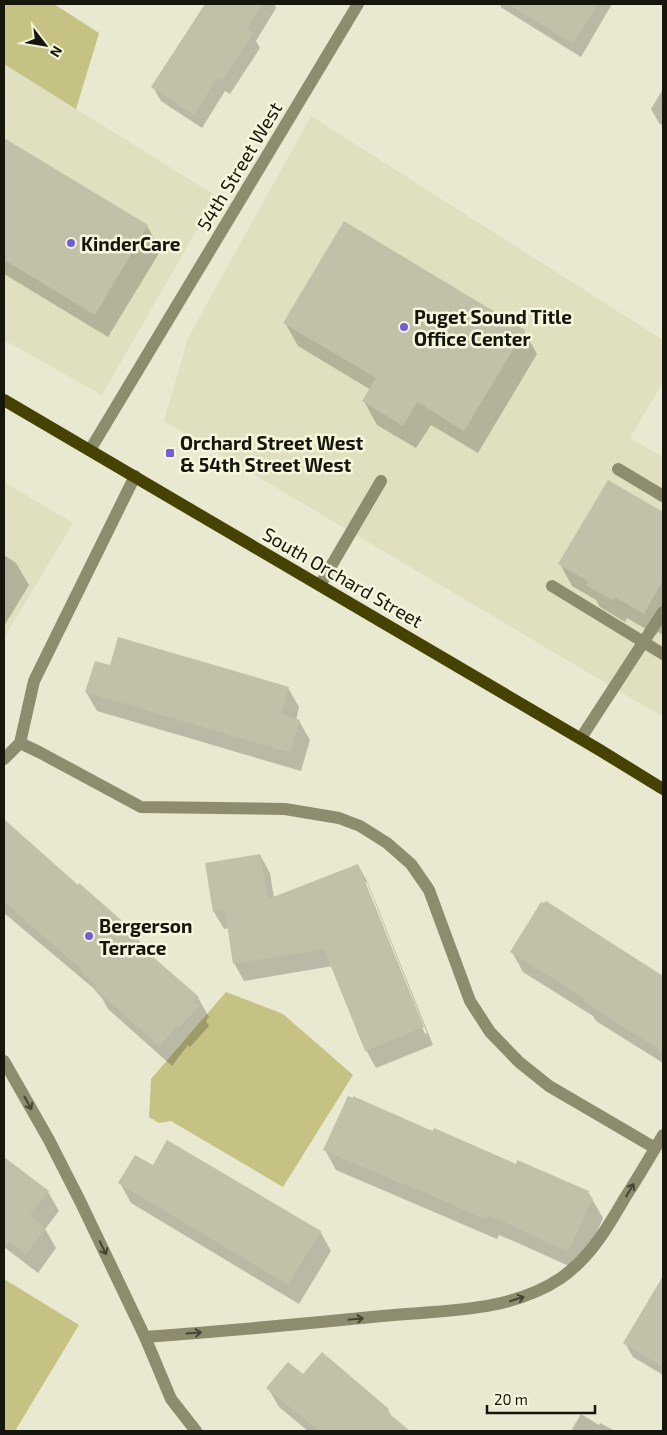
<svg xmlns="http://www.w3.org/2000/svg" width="667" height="1435" font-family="'Exo 2',sans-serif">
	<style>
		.built { fill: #e0e0c0 }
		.green { fill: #c5c283 }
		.shadow { fill: #0003; fill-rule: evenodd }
		.building { fill: #c1c0a9 }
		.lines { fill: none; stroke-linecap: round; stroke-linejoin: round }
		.lane { stroke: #8d8c6f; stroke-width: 12 }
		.street { stroke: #8d8c6f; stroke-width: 12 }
		.primary { stroke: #464302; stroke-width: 12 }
		.oneway { stroke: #464534 }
		.poi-dot { fill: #705dd7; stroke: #f6f6dd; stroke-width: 2 }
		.labels { text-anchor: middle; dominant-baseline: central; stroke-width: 5; stroke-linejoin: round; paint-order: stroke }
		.street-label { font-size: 19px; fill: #16160d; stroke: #f6f6dd }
		.poi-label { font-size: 19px; font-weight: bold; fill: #16160d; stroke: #f6f6dd; text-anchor: start }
	</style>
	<rect width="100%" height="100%" fill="#e9e8d0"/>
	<g class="built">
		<path d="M4 64 216 196 102 395 4 340Z"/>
		<path d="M311 116 663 340V382L630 438 663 457V717L164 421 188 338Z"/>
		<path d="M4 482 73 523 4 638Z"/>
	</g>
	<g class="green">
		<path d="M4 4H54L99 33 76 109 4 64Z"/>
		<path d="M226 992 283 1014 353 1075 283 1187 171 1121 159 1123 149 1117 151 1079Z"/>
		<path d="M4 1279 79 1325 15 1431H4Z"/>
	</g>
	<g class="shadow">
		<path d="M206 4H274L276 8 256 41 260 48 230 94 225 91 202 128 161 101 153 87Z"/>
		<path d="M499 4H612L581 57 502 8Z"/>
		<path d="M663 89V126L659 123 651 109Z"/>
		<path d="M4 140 147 226 161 250 108 337 4 274Z"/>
		<path d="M285 323 524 331 537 354 478 453 431 425 416 448 377 425 364 401 371 390 298 346Z"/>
		<path d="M608 482 663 514V635L658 632 656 635 627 618 625 622 600 607 596 600 572 586 560 564Z"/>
		<path d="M4 555 16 563 29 585 4 626Z"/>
		<path d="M111 667 288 688 299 707 296 720 299 721 310 740 301 771 97 711 86 692Z"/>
		<path d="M8 825 78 886 136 935 146 952 198 998 209 1017 206 1021 209 1026 190 1047 188 1045 172 1066 108 1009 102 998 92 987 4 913V829Z"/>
		<path d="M260 855 270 873 274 898 358 865 368 883 433 1045 376 1068 366 1050 333 966 244 981 234 963 229 928 224 929 214 912ZM364 882H367L427 1033 425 1034Z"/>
		<path d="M546 902 663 977V1063L596 1021 593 1016 523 972 512 952Z"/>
		<path d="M429 1131 588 1192 603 1218 580 1271 518 1243 499 1235 497 1239 336 1170 325 1150Z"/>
		<path d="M4 1158 48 1192 59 1211 45 1229 56 1248 38 1273 4 1247Z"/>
		<path d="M153 1167 320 1231 331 1251 299 1304 131 1203 120 1183Z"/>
		<path d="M663 1279V1375L633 1357 625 1343Z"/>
		<path d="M303 1376 388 1410 394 1420 408 1431H308L279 1407 268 1388Z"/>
		<path d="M581 1414 599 1425 600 1423 615 1431H571Z"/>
	</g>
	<g class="building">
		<path d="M205 4H263L247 29 253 33 222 81 217 78 194 115 151 87Z"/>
		<path d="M508 4H598L573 44Z"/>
		<path d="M4 138 148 225 95 315 4 260Z"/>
		<path d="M344 221 525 330 464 431 417 402 403 426 362 401 376 378 283 323Z"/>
		<path d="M608 480 663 512V580L644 614 615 597 612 600 586 585 588 581 558 564Z"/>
		<path d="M118 637 289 687 281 714 300 720 290 753 85 692 95 661 110 665Z"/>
		<path d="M4 819 78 885 79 883 137 934 134 938 138 941 137 943 199 997 194 1002 199 1006 179 1028 176 1026 160 1047 95 989 97 986 81 972 83 971 4 902Z"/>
		<path d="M260 854 268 899 358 864 424 1027 365 1051 324 949 233 964 225 910 213 912 205 863Z"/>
		<path d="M546 901 663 976V1052L584 1002 585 999 510 952 541 902 544 903Z"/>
		<path d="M348 1096 353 1098V1096L430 1130 433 1131 434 1128 516 1164 517 1160 589 1191 587 1195 593 1198 568 1252 506 1223 488 1216 486 1220 424 1192 404 1184V1185L323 1150Z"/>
		<path d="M167 1140 321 1231 288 1285 118 1183 135 1155 153 1165Z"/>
		<path d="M4 1157 49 1191 30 1215 46 1228 26 1255 9 1242 4 1249Z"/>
		<path d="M663 1276V1367L623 1343Z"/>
		<path d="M322 1352 389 1409 387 1412 410 1431H319L266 1388 288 1362 303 1374Z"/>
	</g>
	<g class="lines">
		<g class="lane">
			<path d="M618 469 663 496"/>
			<path d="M320 585 381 481"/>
			<path d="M552 586 663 654"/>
			<path d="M581 738 663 612"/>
			<path d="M20 743 39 752 141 807 285 809 339 818 360 826 387 843 411 864 429 890 470 1001 490 1032 519 1062 549 1086 655 1148"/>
			<path d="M4 759 20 743 34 681 135 476"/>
			<path d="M4 1061 49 1140 81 1203 145 1337 171 1399 196 1431"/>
			<path d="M145 1337C225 1331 303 1324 382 1316 442 1310 509 1313 561 1278 591 1257 608 1227 626 1196 639 1176 651 1155 663 1135"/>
		</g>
		<path class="street" d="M90 450 358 4"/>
		<path class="primary" d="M4 400 598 749 663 789"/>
	</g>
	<defs><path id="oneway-shaft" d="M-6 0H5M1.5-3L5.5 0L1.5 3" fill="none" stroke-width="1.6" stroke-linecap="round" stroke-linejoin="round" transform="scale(1.25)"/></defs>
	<g class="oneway">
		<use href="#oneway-shaft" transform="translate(28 1103) rotate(61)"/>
		<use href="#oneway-shaft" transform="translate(630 1190) rotate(-59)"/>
		<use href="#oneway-shaft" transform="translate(103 1248) rotate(64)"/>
		<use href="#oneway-shaft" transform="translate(517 1299) rotate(-18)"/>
		<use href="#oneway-shaft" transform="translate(356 1319) rotate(-6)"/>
		<use href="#oneway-shaft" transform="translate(194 1333) rotate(-4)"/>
	</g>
	<g class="poi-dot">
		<circle cx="71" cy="243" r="5"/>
		<circle cx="404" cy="327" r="5"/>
		<rect x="165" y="448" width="10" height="10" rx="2.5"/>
		<circle cx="89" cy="936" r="5"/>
	</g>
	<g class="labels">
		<g class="street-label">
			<text transform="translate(239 166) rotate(-59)">54th Street West</text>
			<text transform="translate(343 577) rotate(30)">South Orchard Street</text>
		</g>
		<g class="poi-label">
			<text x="81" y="243">KinderCare</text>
			<text x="414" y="316">Puget Sound Title<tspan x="414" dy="22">Office Center</tspan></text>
			<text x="180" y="442">Orchard Street West<tspan x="180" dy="22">&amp; 54th Street West</tspan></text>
			<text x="99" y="925">Bergerson<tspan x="99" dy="22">Terrace</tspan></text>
		</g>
	</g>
	<rect width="667" height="1435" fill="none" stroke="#16160d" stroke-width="10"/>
	<g transform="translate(45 45) rotate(121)" stroke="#f6f6dd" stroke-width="4" paint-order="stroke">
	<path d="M0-4L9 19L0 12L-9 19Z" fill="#16160d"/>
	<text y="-8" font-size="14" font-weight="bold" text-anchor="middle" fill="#16160d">N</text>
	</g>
	<path d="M487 1405v8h108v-8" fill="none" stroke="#16160d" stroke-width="2.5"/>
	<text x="494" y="1405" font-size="15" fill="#16160d" stroke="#f6f6dd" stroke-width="4" paint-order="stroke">20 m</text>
</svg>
